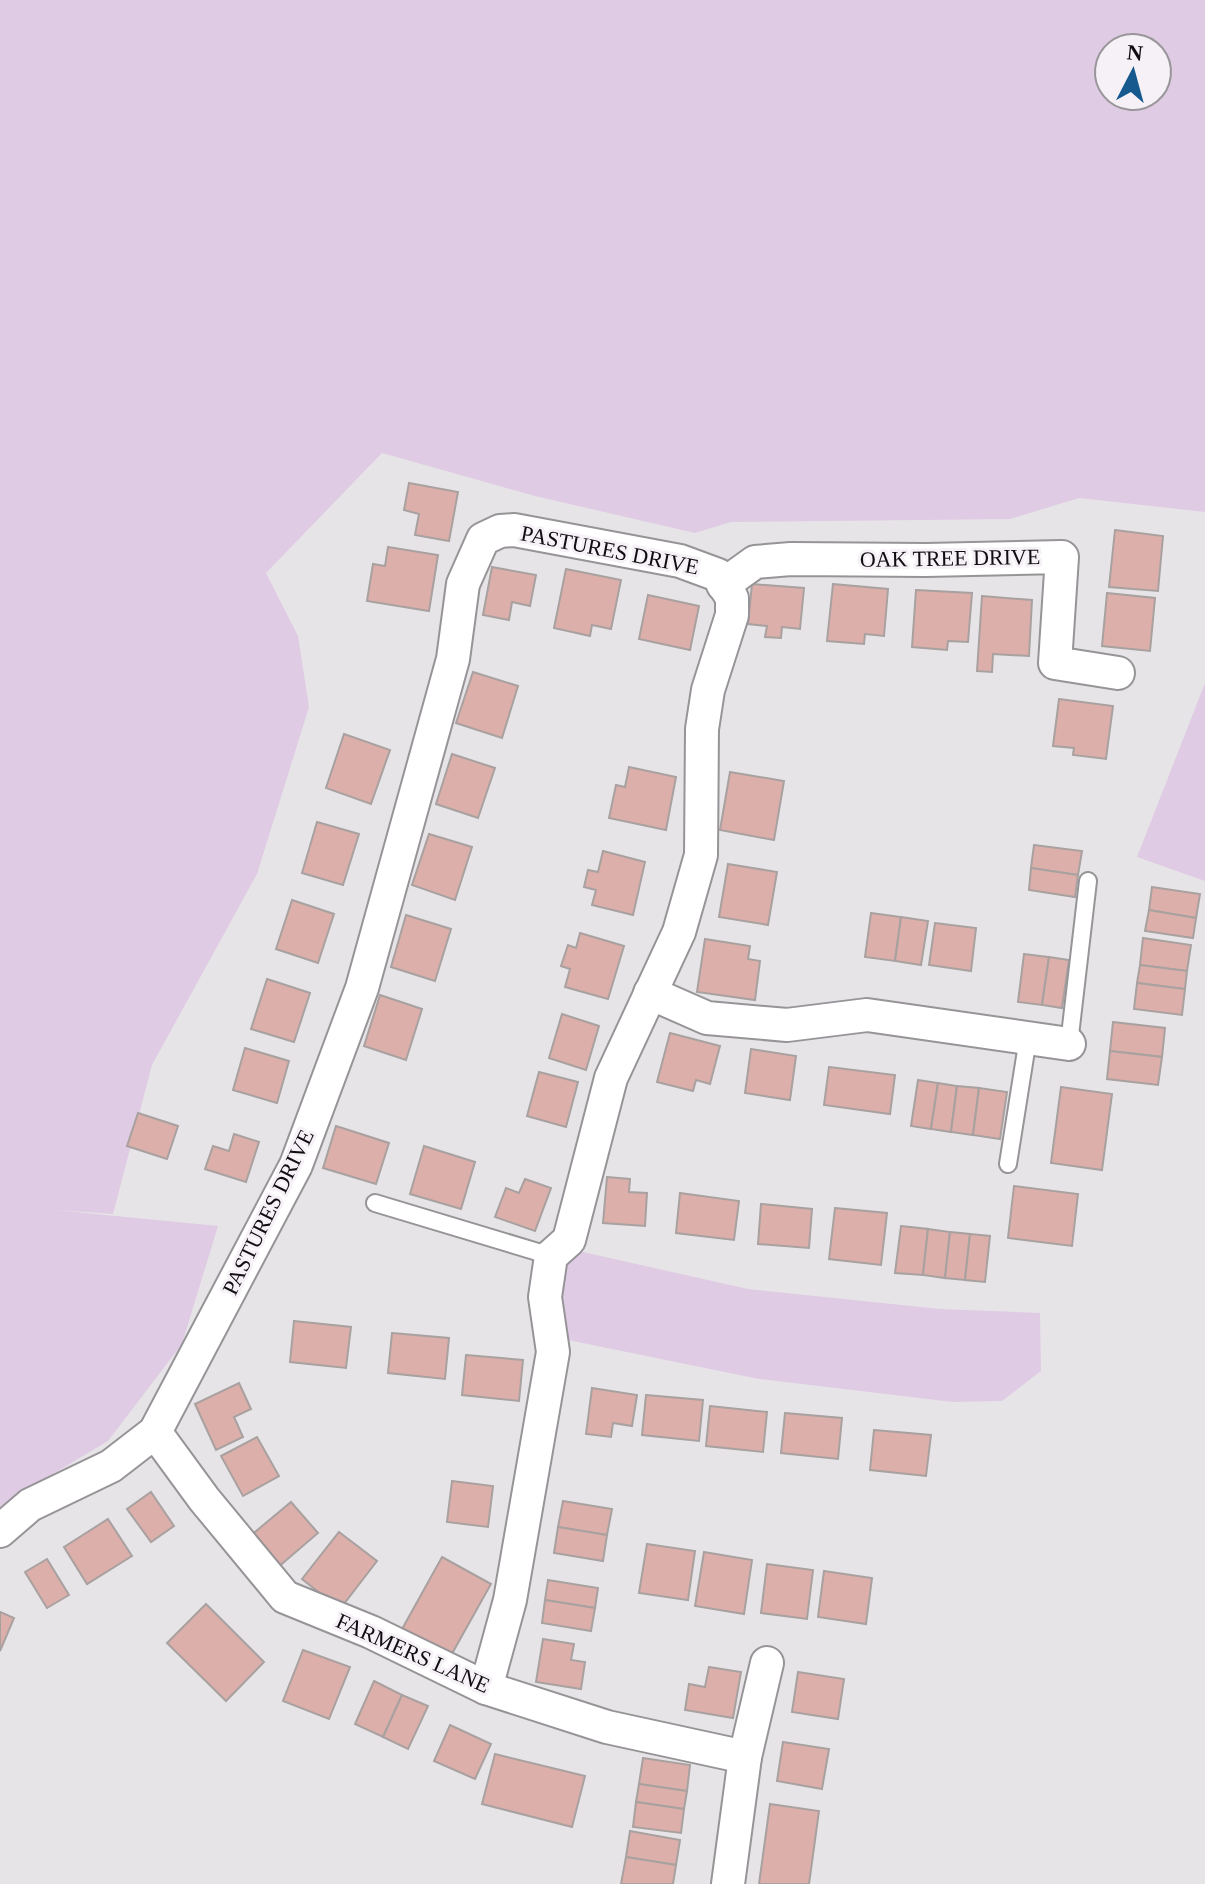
<svg xmlns="http://www.w3.org/2000/svg" width="1205" height="1884" font-family="'Times New Roman',serif">
	<style>
		.green { fill: #dfcbe3; fill-rule: evenodd }
		.building { fill: #dcafaa; stroke: #a8a1a0; stroke-width: 2 }
		.lines { fill: none; stroke-linecap: round; stroke-linejoin: round }
		.service-casing { stroke: #979498; stroke-width: 20 }
		.minor-casing { stroke: #979498; stroke-width: 36 }
		.service { stroke: #fff; stroke-width: 16 }
		.minor { stroke: #fff; stroke-width: 32 }
		.labels { text-anchor: middle; dominant-baseline: central; stroke-width: 6; stroke-linejoin: round; paint-order: stroke }
		.street-label { font-size: 22px; fill: #0f0d0f; stroke: #f5f1f6 }
	</style>
	<rect width="100%" height="100%" fill="#e7e4e8"/>
	<g class="green">
		<path d="M0 0H1205V512L1079 498 1010 519 731 522 695 533 535 496 382 453 266 573 298 636 309 707 257 874 152 1065 113 1214 55 1210 218 1226 182 1344 108 1441 18 1495 0 1510ZM1109 48H1157V96H1109Z"/>
		<path d="M1205 683V881L1137 857Z"/>
		<path d="M583 1252 748 1289 940 1309 1040 1313 1041 1371 1002 1401 953 1402 759 1379 563 1339 559 1268Z"/>
	</g>
	<g class="building">
		<path d="M409 483 458 492 449 541 415 535 419 514 404 510Z"/>
		<path d="M1115 530 1163 536 1158 591 1109 587Z"/>
		<path d="M388 547 438 555 429 611 367 601 373 564 385 566Z"/>
		<path d="M492 567 536 575 530 606 512 602 509 620 483 615Z"/>
		<path d="M566 569 621 580 611 629 592 625 590 636 554 628Z"/>
		<path d="M752 584 804 588 800 629 782 627 781 638 765 637 767 626 748 624Z"/>
		<path d="M833 584 888 589 884 636 865 634 864 644 827 641Z"/>
		<path d="M916 590 972 593 968 642 948 641 947 650 912 647Z"/>
		<path d="M1107 593 1155 598 1150 651 1102 646Z"/>
		<path d="M648 595 699 606 690 650 639 639Z"/>
		<path d="M982 596 1032 600 1029 656 993 654 992 672 977 671Z"/>
		<path d="M473 672 518 686 502 738 456 723Z"/>
		<path d="M1059 699 1113 706 1106 759 1073 755 1074 748 1053 746Z"/>
		<path d="M344 734 390 750 371 804 326 788Z"/>
		<path d="M452 754 495 768 478 818 436 804Z"/>
		<path d="M629 767 676 777 666 830 609 818 616 785 625 787Z"/>
		<path d="M730 772 784 781 774 840 720 830Z"/>
		<path d="M317 822 359 834 343 885 302 873Z"/>
		<path d="M429 834 472 847 455 900 412 885Z"/>
		<path d="M1034 845 1082 851 1078 875 1031 868Z"/>
		<path d="M603 851 645 862 633 915 592 905 596 890 584 887 588 870 598 872Z"/>
		<path d="M728 864 777 872 768 925 719 917Z"/>
		<path d="M1031 868 1078 875 1075 897 1029 890Z"/>
		<path d="M1152 887 1200 894 1196 918 1149 910Z"/>
		<path d="M292 900 334 914 318 963 276 949Z"/>
		<path d="M1149 910 1196 918 1193 938 1145 931Z"/>
		<path d="M871 913 901 917 895 961 865 957Z"/>
		<path d="M406 915 451 929 435 981 391 967Z"/>
		<path d="M901 917 928 921 921 965 895 961Z"/>
		<path d="M935 923 976 928 971 971 929 965Z"/>
		<path d="M580 933 624 946 608 999 565 987 570 969 561 966 568 945 576 948Z"/>
		<path d="M1143 938 1191 945 1187 971 1140 965Z"/>
		<path d="M705 939 750 946 748 959 760 961 755 1000 697 992Z"/>
		<path d="M1024 954 1049 957 1042 1005 1018 1002Z"/>
		<path d="M1049 957 1069 960 1062 1008 1042 1005Z"/>
		<path d="M1140 965 1187 971 1185 989 1137 983Z"/>
		<path d="M267 979 310 993 294 1042 251 1029Z"/>
		<path d="M1137 983 1185 989 1182 1015 1134 1009Z"/>
		<path d="M380 995 422 1009 406 1060 364 1046Z"/>
		<path d="M562 1014 599 1026 586 1070 549 1058Z"/>
		<path d="M1113 1022 1165 1028 1162 1057 1110 1051Z"/>
		<path d="M670 1033 720 1046 710 1084 696 1080 693 1091 657 1082Z"/>
		<path d="M245 1048 289 1061 277 1103 233 1090Z"/>
		<path d="M751 1049 796 1056 790 1100 745 1093Z"/>
		<path d="M1110 1051 1162 1057 1158 1085 1107 1079Z"/>
		<path d="M829 1067 895 1075 890 1114 824 1105Z"/>
		<path d="M539 1072 578 1082 566 1127 527 1116Z"/>
		<path d="M918 1080 938 1083 931 1129 911 1126Z"/>
		<path d="M938 1083 957 1086 951 1132 931 1129Z"/>
		<path d="M957 1086 979 1088 973 1135 951 1132Z"/>
		<path d="M1061 1087 1112 1094 1102 1170 1051 1163Z"/>
		<path d="M979 1088 1007 1092 1000 1139 973 1135Z"/>
		<path d="M138 1113 178 1126 167 1159 127 1146Z"/>
		<path d="M336 1126 389 1143 376 1184 323 1168Z"/>
		<path d="M234 1134 259 1142 246 1182 205 1169 213 1146 229 1151Z"/>
		<path d="M424 1146 475 1162 461 1209 410 1194Z"/>
		<path d="M607 1177 630 1179 629 1192 647 1193 645 1226 603 1223Z"/>
		<path d="M525 1179 551 1188 535 1231 495 1217 506 1188 519 1193Z"/>
		<path d="M1014 1186 1078 1194 1072 1246 1008 1238Z"/>
		<path d="M680 1193 739 1201 734 1240 676 1233Z"/>
		<path d="M761 1204 812 1209 809 1248 758 1244Z"/>
		<path d="M835 1208 887 1213 881 1265 829 1259Z"/>
		<path d="M901 1226 928 1229 923 1275 895 1273Z"/>
		<path d="M928 1229 950 1232 945 1278 923 1275Z"/>
		<path d="M950 1232 970 1234 965 1280 945 1278Z"/>
		<path d="M970 1234 990 1236 985 1282 965 1280Z"/>
		<path d="M294 1321 351 1327 346 1368 290 1362Z"/>
		<path d="M392 1333 449 1338 445 1379 388 1373Z"/>
		<path d="M466 1355 523 1360 519 1401 462 1395Z"/>
		<path d="M239 1383 251 1409 234 1417 243 1437 216 1450 195 1404Z"/>
		<path d="M592 1388 637 1395 632 1426 613 1423 611 1437 586 1434Z"/>
		<path d="M646 1395 703 1400 699 1441 642 1435Z"/>
		<path d="M710 1406 767 1412 763 1452 706 1446Z"/>
		<path d="M785 1413 842 1418 838 1459 781 1453Z"/>
		<path d="M874 1430 931 1435 926 1476 870 1470Z"/>
		<path d="M257 1437 279 1476 243 1496 221 1456Z"/>
		<path d="M452 1481 493 1486 488 1527 447 1522Z"/>
		<path d="M151 1492 174 1526 151 1542 127 1509Z"/>
		<path d="M563 1501 612 1509 607 1535 558 1527Z"/>
		<path d="M291 1502 318 1533 277 1568 249 1537Z"/>
		<path d="M108 1519 132 1556 87 1584 64 1547Z"/>
		<path d="M558 1527 607 1535 603 1561 554 1553Z"/>
		<path d="M339 1532 377 1561 340 1609 302 1579Z"/>
		<path d="M647 1544 695 1551 688 1600 639 1593Z"/>
		<path d="M704 1552 752 1560 744 1614 695 1606Z"/>
		<path d="M442 1557 491 1584 449 1659 401 1631Z"/>
		<path d="M47 1559 69 1595 47 1608 25 1572Z"/>
		<path d="M767 1564 813 1570 807 1619 761 1613Z"/>
		<path d="M824 1571 872 1578 866 1624 818 1617Z"/>
		<path d="M548 1580 598 1588 595 1608 545 1600Z"/>
		<path d="M545 1600 595 1608 591 1631 542 1623Z"/>
		<path d="M206 1604 264 1662 226 1701 167 1643Z"/>
		<path d="M0 1612 14 1618 0 1651Z"/>
		<path d="M543 1639 574 1644 571 1660 585 1662 581 1689 536 1682Z"/>
		<path d="M303 1650 350 1667 329 1719 283 1701Z"/>
		<path d="M709 1667 741 1672 733 1718 685 1710 689 1684 705 1687Z"/>
		<path d="M798 1672 844 1679 838 1719 792 1712Z"/>
		<path d="M374 1681 402 1695 383 1737 355 1724Z"/>
		<path d="M402 1695 428 1706 408 1749 383 1737Z"/>
		<path d="M450 1725 491 1744 475 1779 434 1761Z"/>
		<path d="M783 1742 829 1749 822 1789 777 1781Z"/>
		<path d="M495 1754 585 1776 572 1827 482 1804Z"/>
		<path d="M643 1758 690 1765 687 1791 639 1784Z"/>
		<path d="M639 1784 687 1791 684 1809 636 1802Z"/>
		<path d="M636 1802 684 1809 681 1833 633 1827Z"/>
		<path d="M770 1804 819 1811 809 1884H759Z"/>
		<path d="M630 1831 680 1840 676 1865 626 1857Z"/>
		<path d="M626 1857 676 1865 673 1884H621Z"/>
	</g>
	<g class="lines">
		<g class="service-casing">
			<g id="service">
				<path d="M1069 1044 1088 881"/>
				<path d="M1008 1164 1028 1038"/>
				<path d="M375 1203 551 1256"/>
			</g>
		</g>
		<g class="minor-casing">
			<g id="minor">
				<path d="M723 585 755 562 791 559 926 560 1062 557 1055 663 1118 673"/>
				<path d="M650 993 707 1018 787 1025 867 1015 1069 1044"/>
				<path d="M155 1432 204 1499 285 1597 371 1632 486 1688 607 1727 745 1757 767 1663"/>
				<path d="M0 1531 30 1505 111 1466 155 1432 296 1165 362 988 453 659 463 584 483 539 500 531 514 530 680 561 718 575 732 598V615L708 690 702 729 701 855 679 932 611 1078 569 1240 551 1256 545 1297 553 1352 510 1600 486 1688"/>
				<path d="M728 1884 745 1757"/>
			</g>
		</g>
		<use href="#service" class="service"/>
		<use href="#minor" class="minor"/>
	</g>
	<g class="labels">
		<g class="street-label">
			<text transform="translate(610 550) rotate(11)">PASTURES DRIVE</text>
			<text transform="translate(950 558) rotate(-1)">OAK TREE DRIVE</text>
			<text transform="translate(268 1212) rotate(-64)">PASTURES DRIVE</text>
			<text transform="translate(413 1653) rotate(24)">FARMERS LANE</text>
		</g>
	</g>
	<g transform="translate(1133 72) rotate(6)"><circle r="38" fill="#f5f1f6" stroke="#99969a" stroke-width="2"/>
	<path d="M0-6L14 30L0 20L-14 30Z" fill="#16598e"/>
	<text y="-12" font-size="22" font-weight="bold" text-anchor="middle" fill="#0f0d0f">N</text>
	</g>
</svg>
